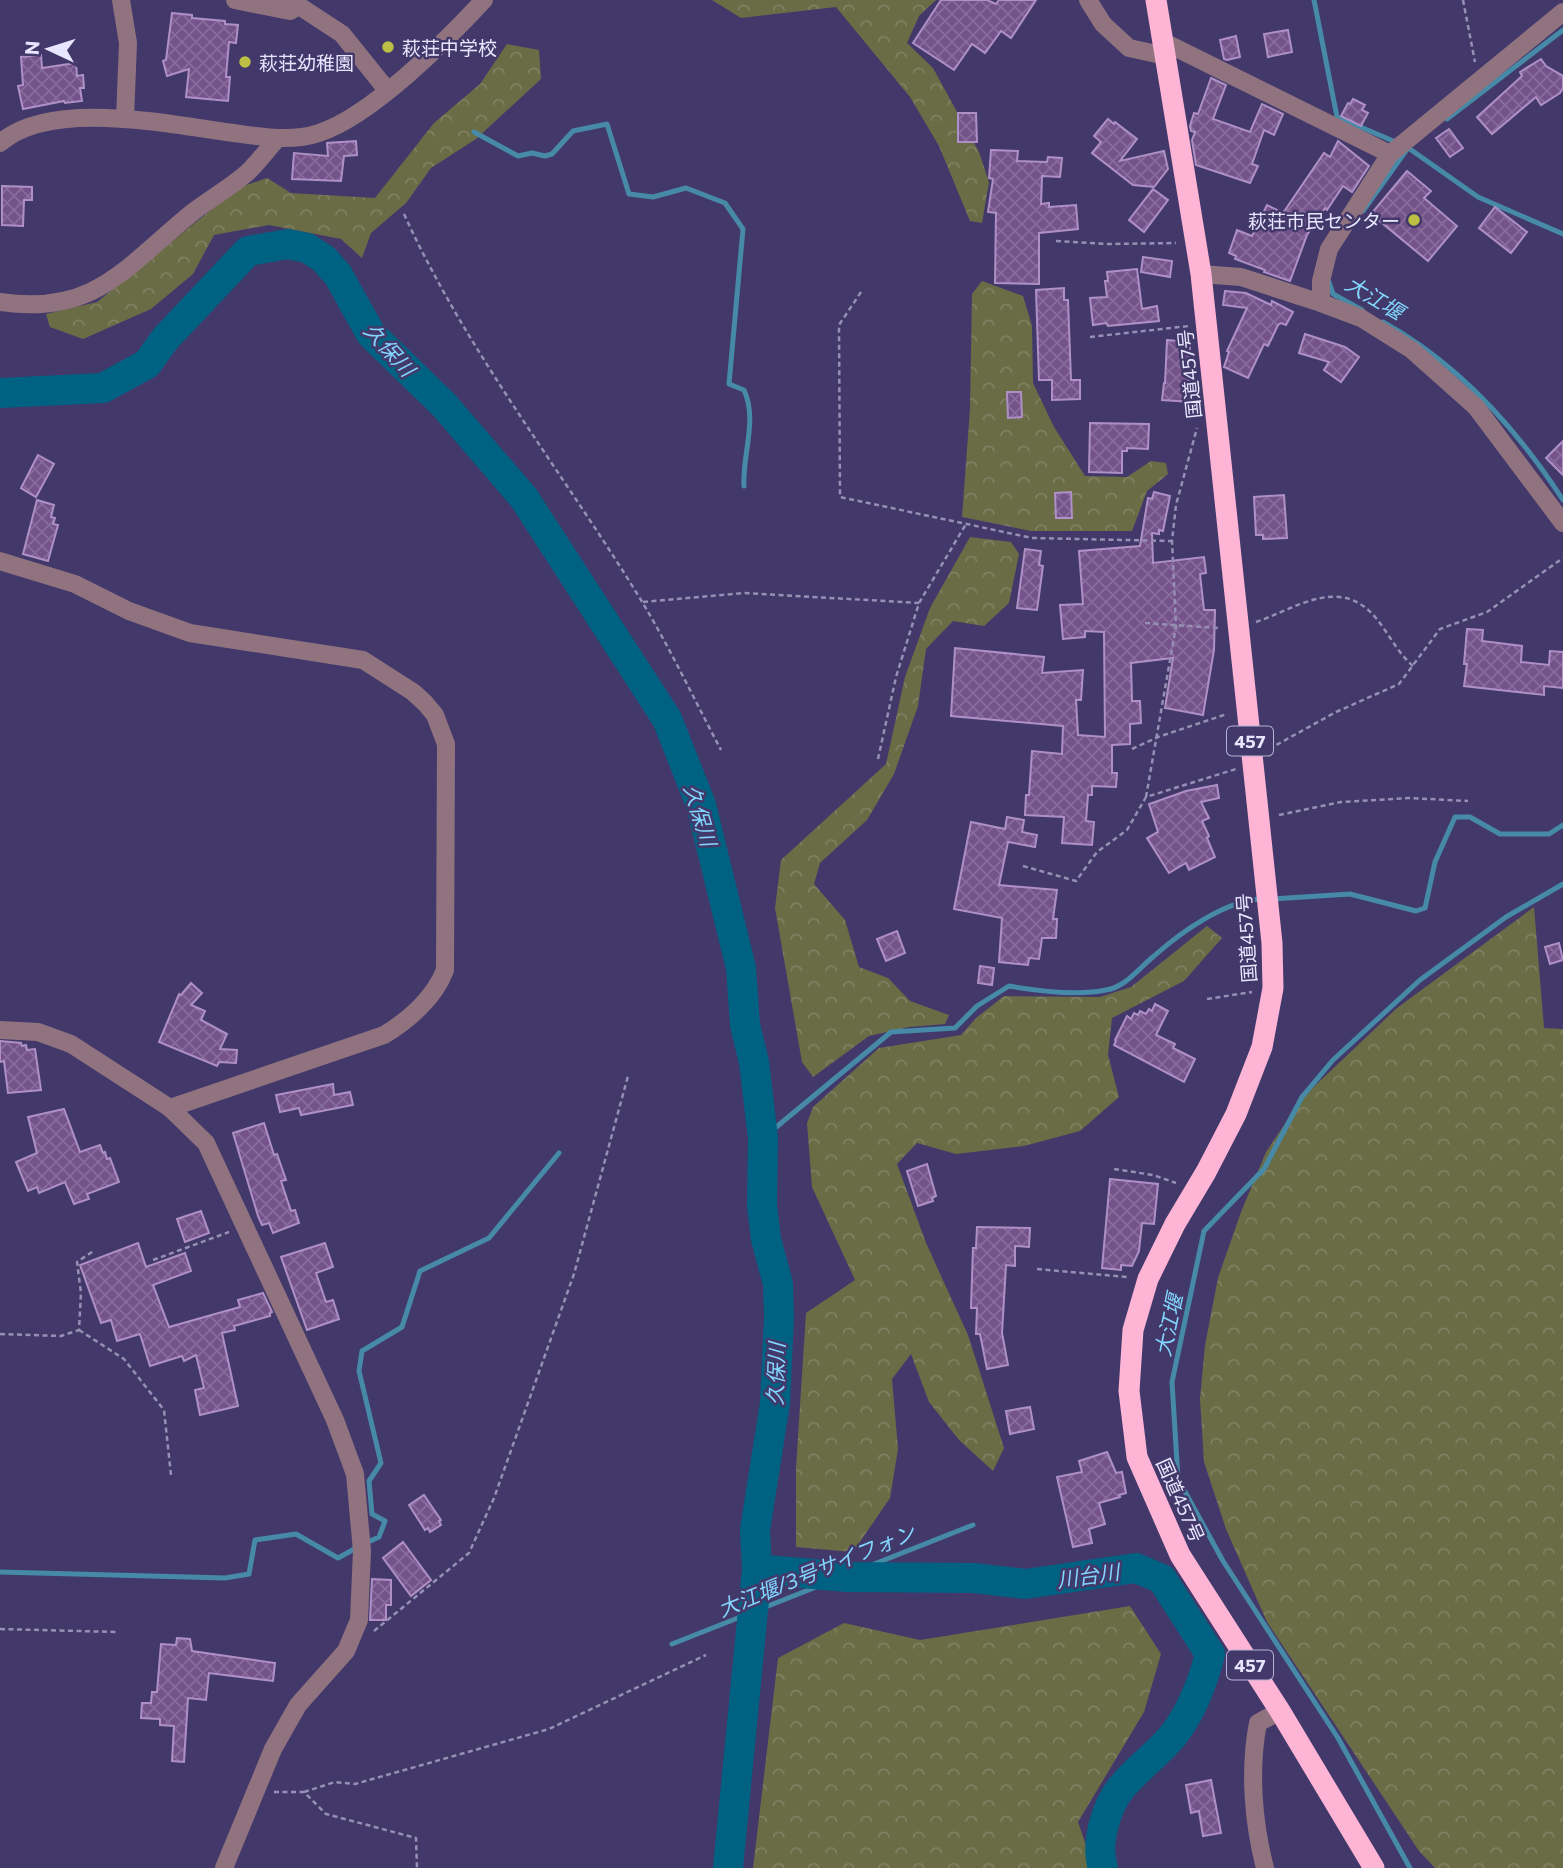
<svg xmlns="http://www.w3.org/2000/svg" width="1563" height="1868" font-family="Commissioner,'Noto Sans JP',sans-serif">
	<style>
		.forest { fill: url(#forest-crowns) }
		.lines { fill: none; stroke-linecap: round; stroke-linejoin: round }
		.stream { stroke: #468aa8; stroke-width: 5 }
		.river { stroke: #006283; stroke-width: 30 }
		.building { fill: url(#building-cross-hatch); stroke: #af90c6; stroke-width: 2 }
		.path { stroke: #9590b4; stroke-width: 2.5; stroke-dasharray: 5 3.5; stroke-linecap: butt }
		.minor { stroke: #917380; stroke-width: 18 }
		.highway { stroke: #fdb4d5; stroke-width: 21 }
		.poi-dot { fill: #bcbf44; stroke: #42396a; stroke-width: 2.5 }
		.labels { text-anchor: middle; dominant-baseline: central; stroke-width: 5; stroke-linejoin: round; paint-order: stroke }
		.shield { fill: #42396a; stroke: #b6b2d2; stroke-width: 2 }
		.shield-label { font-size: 18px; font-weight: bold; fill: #e8e6fe }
		.poi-label { font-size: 19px; fill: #e8e6fe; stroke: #42396a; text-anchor: start }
		.street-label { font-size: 19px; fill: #e8e6fe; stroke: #42396a }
		.water-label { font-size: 21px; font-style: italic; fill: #82d5fd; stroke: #42396a }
	</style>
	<defs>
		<pattern id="forest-crowns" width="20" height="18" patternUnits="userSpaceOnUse" patternTransform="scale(1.75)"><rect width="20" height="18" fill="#6a6c46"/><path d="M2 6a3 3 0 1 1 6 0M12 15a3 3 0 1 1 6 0" fill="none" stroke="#7f8162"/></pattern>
		<pattern id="building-cross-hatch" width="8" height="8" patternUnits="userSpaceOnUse" patternTransform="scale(1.75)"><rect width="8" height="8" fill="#74538a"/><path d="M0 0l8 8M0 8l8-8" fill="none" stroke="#886c9c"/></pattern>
	</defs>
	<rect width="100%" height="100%" fill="#42396a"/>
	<g class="forest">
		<path d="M712 0H936L919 16 907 43 933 68 979 152 989 182 982 223 970 221 939 146 910 97 836 7 741 18Z"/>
		<path d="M507 44 539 50 541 79 476 139 431 168 406 203 371 233 362 258 341 239 269 225 214 235 193 274 151 309 83 339 50 327 46 314 97 302 238 188 267 178 291 193 375 198 434 123 480 84Z"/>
		<path d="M982 281 1023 296 1032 326 1033 383 1054 427 1085 476 1127 477 1151 461 1166 463 1168 474 1147 491 1132 531H1031L962 517 970 409 972 294Z"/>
		<path d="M970 537 1011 542 1019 554 1009 603 984 626 953 621 926 649 918 706 894 774 867 820 820 863 814 884 845 920 859 967 888 978 910 1001 949 1015 945 1024 909 1027 869 1036 813 1077 802 1062 775 908 781 860 886 764 905 677 930 608Z"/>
		<path d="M1534 907 1544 1028 1563 1029V1868H1435L1419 1851 1267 1622 1226 1529 1204 1462 1200 1399 1205 1345 1218 1278 1241 1212 1266 1152 1303 1097 1397 1008Z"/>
		<path d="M1207 926 1222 938 1184 981 1112 1018 1108 1055 1119 1097 1080 1131 1024 1146 956 1154 917 1143 897 1164 926 1243 968 1335 1004 1448 993 1471 959 1440 929 1402 911 1354 892 1379 898 1449 890 1498 853 1552 796 1547V1468L806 1313 855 1280 812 1187 807 1123 813 1107 879 1048 961 1035 976 1018 1004 996 1100 997 1131 987Z"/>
		<path d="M1130 1606 1161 1654 1144 1712 1078 1822 1094 1868H753L778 1658 844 1623 920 1640Z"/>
	</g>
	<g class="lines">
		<g class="stream">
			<path d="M1314 0 1337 117 1398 143"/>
			<path d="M1447 119 1563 30"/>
			<path d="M474 132 518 156 532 153 545 156 552 154 573 131 607 124 629 194 653 197 686 188 725 203 743 229 729 384 744 390C758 420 742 455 744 486"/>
			<path d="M1407 147 1478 197 1563 234"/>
			<path d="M1363 211 1408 148"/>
			<path d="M1329 282 1333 294 1362 310"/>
			<path d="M1383 322C1457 363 1517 429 1563 500"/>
			<path d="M1272 899 1350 894 1416 911 1425 908 1435 862 1455 817H1470L1500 834H1549L1563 825"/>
			<path d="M763 1138 891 1032 955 1028 977 1006 1009 986C1038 991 1077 996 1106 990 1126 987 1139 968 1154 956 1181 932 1226 900 1262 899"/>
			<path d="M366 1543 379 1537 385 1521 372 1514 369 1481 381 1463 359 1371 362 1351 402 1327 420 1271 489 1238 559 1153"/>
			<path d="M0 1572 225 1578 249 1574 255 1540 296 1534 338 1558 358 1547"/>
			<path d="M672 1644 973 1525"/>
			<path d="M1410 1868 1338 1738 1223 1561 1178 1479 1172 1382 1204 1231 1264 1169 1302 1097 1333 1060 1420 980 1506 917 1563 884"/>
		</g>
		<g class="river">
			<path d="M0 393 103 388 147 364 165 339 248 251 288 244 307 248 324 259 338 275 371 334 445 406 524 498 667 719 701 805 741 968 745 1025 754 1062 763 1138 762 1206 766 1239 778 1284 779 1317 775 1403 755 1530 757 1569 728 1868"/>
			<path d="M757 1569 847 1577 973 1578 1025 1584 1136 1568 1162 1579 1210 1654C1203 1682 1192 1710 1175 1733 1160 1753 1138 1767 1122 1787 1106 1805 1095 1845 1103 1868"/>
		</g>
	</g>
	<g class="building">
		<path d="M941 0H987L996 4 999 0H1036L1011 38 1001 31 985 53 972 44 954 70 913 43Z"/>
		<path d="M172 13 192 15V18L225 21V24L238 25 236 43 229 42 226 77H230L228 101 186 97 189 69 167 76 163 61 166 60Z"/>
		<path d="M1288 30 1292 52 1268 57 1264 34Z"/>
		<path d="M1236 36 1240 57 1227 60 1224 59 1220 40Z"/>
		<path d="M41 55 42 68 76 63 77 76 83 75 84 88H80L82 101 65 103 64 101 23 109 18 86 23 85 21 57Z"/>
		<path d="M1541 59 1546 66 1563 76V88L1560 93 1541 105 1536 97 1492 134 1477 117 1522 76 1520 72Z"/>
		<path d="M1211 78 1226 85 1213 119 1250 132 1262 104 1283 114 1274 135 1264 130 1252 164 1258 166 1250 183 1196 165 1192 140 1195 132 1191 131 1190 126 1194 113 1198 114Z"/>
		<path d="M1353 99 1365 105 1362 110 1368 113 1361 126 1341 116 1348 103 1350 104Z"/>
		<path d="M958 113H976L977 142H958Z"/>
		<path d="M1108 119 1114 124 1115 122 1137 139 1120 161 1164 151 1168 169 1154 187 1133 185 1092 153 1101 142 1094 136Z"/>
		<path d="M1449 129 1463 148 1450 157 1436 138Z"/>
		<path d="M356 141 357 155 344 156 341 181 292 179 294 153 328 156 327 143Z"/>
		<path d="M1338 141 1369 166 1352 192 1343 186 1327 210 1325 208 1307 235 1290 281 1264 272 1265 270 1235 259 1236 256 1229 253 1237 230 1252 236 1267 205 1283 213 1324 153 1330 157Z"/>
		<path d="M991 150 1018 151 1017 161 1047 162 1048 157 1062 158 1060 177 1042 176 1041 204 1049 203V207L1076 205 1078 229 1039 233V284L995 283 996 213 988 212 993 179 989 178Z"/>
		<path d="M1407 171 1431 191 1424 198 1457 226 1428 261 1371 214Z"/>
		<path d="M2 186 32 187V200H24L23 226 2 225Z"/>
		<path d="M1153 189 1168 200 1144 232 1129 220Z"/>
		<path d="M1495 207 1527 232 1511 253 1479 228Z"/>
		<path d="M1143 257 1172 261 1170 277 1141 272Z"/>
		<path d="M1137 269 1142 309 1157 306 1159 321 1108 326 1106 323 1093 325 1090 298 1107 297 1105 281H1108L1107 272Z"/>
		<path d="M1064 288V300H1068L1071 380H1080V399L1052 400V380H1039L1036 290Z"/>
		<path d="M1225 291 1246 293 1271 305 1272 301 1293 312 1286 325 1281 323 1278 325 1268 346 1264 344 1248 378 1224 367 1229 352 1227 351 1247 308 1223 305Z"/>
		<path d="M1305 334 1345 347 1359 357 1341 382 1324 370 1329 362 1299 353Z"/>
		<path d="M1167 340 1190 342 1189 385H1192L1191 402 1162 400 1164 383H1165Z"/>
		<path d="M1007 392H1021L1022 417 1008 418Z"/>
		<path d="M1090 423 1149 424 1148 449 1127 448V451H1122V473L1089 472Z"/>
		<path d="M1563 441V475L1546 458Z"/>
		<path d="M38 455 54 464 36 497 21 488Z"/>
		<path d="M1071 492 1072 518H1056L1055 493Z"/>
		<path d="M1154 492 1170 496 1163 531 1159 530V534L1152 533 1153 563 1204 557 1206 573 1200 574 1204 610H1215L1214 650 1203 715 1165 708 1173 658 1131 663 1132 701H1140L1141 723 1130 724V744L1112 745V773H1117L1116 787 1092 786V795H1088L1086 821 1094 822 1092 845 1062 843 1064 817 1025 815 1026 795H1029L1032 751 1062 754 1063 726 951 716 955 648 1044 657 1042 673 1083 670 1081 700H1076L1078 735 1105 737 1104 632 1085 631V637L1063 639 1060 605 1083 604 1079 551 1140 546 1148 498 1152 499Z"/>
		<path d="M1284 495 1287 538 1263 539V535H1256L1254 497Z"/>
		<path d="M37 500 54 505 51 517 55 518 53 524 58 525 48 561 23 554Z"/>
		<path d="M1025 549 1041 551 1039 565 1043 566 1037 610 1017 608Z"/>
		<path d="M1467 629 1483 630 1482 641 1522 646 1521 662 1549 665 1550 651 1563 652V688L1544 686V695L1464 686 1467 664H1464Z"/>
		<path d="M1217 785 1219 798 1201 802 1209 818 1202 821 1209 836 1207 838 1215 857 1189 870 1186 863 1169 873 1147 838 1158 832 1149 804 1186 791Z"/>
		<path d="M1007 817 1024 820 1022 832 1037 835 1035 847 1008 842 999 885 1057 890 1053 919H1057L1056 938H1042L1039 959 1029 958 1028 965 999 962 1002 918 954 909 971 822 1005 829Z"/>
		<path d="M897 931 905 953 886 961 877 939Z"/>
		<path d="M1559 943 1563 960 1550 964 1545 947Z"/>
		<path d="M980 966 994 968 992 985 978 983Z"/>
		<path d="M191 983 202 993 191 1005 205 1011 201 1020 227 1034 220 1049 237 1050 236 1063 219 1062 217 1066 159 1042 179 994 181 995Z"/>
		<path d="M1155 1004 1168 1011 1156 1035 1175 1044 1173 1048 1195 1059 1184 1082 1114 1045 1116 1041 1115 1040 1127 1016 1131 1019 1134 1013 1138 1015 1140 1011 1146 1014 1149 1009 1152 1011Z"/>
		<path d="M0 1041 21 1043 22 1046 26 1045 27 1050 35 1049 41 1090 8 1093 4 1061 0 1062Z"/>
		<path d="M333 1084 334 1095 350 1092 353 1105 301 1115 299 1108 280 1112 276 1095Z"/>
		<path d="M64 1109 80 1152 100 1145 103 1153 105 1152 107 1159 110 1158 119 1182 87 1194 89 1199 74 1204 65 1182 39 1193 37 1187 28 1191 16 1162 37 1153 28 1117Z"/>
		<path d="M264 1123 274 1155 277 1154 286 1180 281 1181 291 1211 295 1210 299 1223 273 1233 269 1223 262 1225 258 1216 233 1133Z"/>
		<path d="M927 1164 936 1196 932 1198 933 1201 918 1206 907 1171Z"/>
		<path d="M1110 1179 1158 1184 1154 1224 1142 1223 1139 1251 1132 1266 1121 1265V1270L1102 1268Z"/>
		<path d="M201 1211 209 1233 185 1242 177 1219Z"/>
		<path d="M977 1227 1030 1228 1029 1247 1015 1246V1266L1006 1265 1002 1333 1008 1365 987 1369 980 1334H976L977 1308H971L973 1248H976Z"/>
		<path d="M138 1243 146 1267 185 1253 191 1271 153 1285 169 1327 240 1307 238 1300 263 1293 272 1312 270 1313V1316L234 1326 235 1330 222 1333 238 1406 200 1415 195 1390 204 1388 196 1355 184 1361 182 1356 150 1366 140 1334 117 1341 111 1320 101 1323 80 1265Z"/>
		<path d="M325 1243 333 1267 316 1273 326 1302 333 1300 339 1319 307 1330 281 1257Z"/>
		<path d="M1030 1407 1034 1429 1010 1434 1006 1411Z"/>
		<path d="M1107 1452 1116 1473 1122 1472 1126 1493 1119 1495 1120 1497 1099 1503 1105 1524 1089 1529 1092 1543 1073 1547 1057 1477 1082 1472 1079 1461Z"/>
		<path d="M424 1495 441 1520 439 1521 441 1525 430 1532 428 1528 425 1530 409 1505Z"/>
		<path d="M403 1542 431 1580 411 1596 383 1558Z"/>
		<path d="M372 1579 391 1580V1605H386V1620H370Z"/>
		<path d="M177 1638 190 1639 192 1651 275 1663 273 1681 209 1673 206 1700 188 1698 184 1762 172 1761 174 1726 160 1725V1719L141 1718 142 1703H151L152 1692H157L161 1644 176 1645Z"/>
		<path d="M1211 1780 1221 1833 1203 1836 1199 1811 1191 1813 1186 1785Z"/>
	</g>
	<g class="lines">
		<g class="path">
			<path d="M1463 0 1475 62"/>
			<path d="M404 214C467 352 562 471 641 600 670 648 695 701 721 750"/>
			<path d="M1056 241 1109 244 1176 243"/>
			<path d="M861 292 839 325 840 497 1032 538 1172 541"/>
			<path d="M1090 337 1189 326"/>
			<path d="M643 602 744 593 919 603"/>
			<path d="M1256 622C1297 608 1340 575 1376 618 1389 634 1397 652 1413 666"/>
			<path d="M1145 623 1219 628"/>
			<path d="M1132 749 1158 737 1227 714"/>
			<path d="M1269 749 1336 712 1399 684 1440 629 1487 612 1563 558"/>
			<path d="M878 759 896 677 919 603 966 524"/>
			<path d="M1146 797 1176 626 1172 541 1176 505 1197 428"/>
			<path d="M1279 815 1341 802 1409 798 1468 801"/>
			<path d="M1023 866 1076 881 1097 852 1127 830 1146 797 1236 769"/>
			<path d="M1207 999 1252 992"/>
			<path d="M1114 1169 1153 1175 1176 1183"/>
			<path d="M153 1260 229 1232"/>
			<path d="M1037 1269 1128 1277"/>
			<path d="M79 1330 124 1359 164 1410 171 1475"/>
			<path d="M0 1334 61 1336 79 1330 81 1293 77 1262 95 1250"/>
			<path d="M0 1629 117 1632"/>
			<path d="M374 1631 469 1553 494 1498 574 1274 628 1076"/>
			<path d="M274 1792H304L326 1814 416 1838 417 1868"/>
			<path d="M304 1792 335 1782 355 1784 549 1729 706 1655"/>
		</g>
		<g class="minor">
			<path d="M121 0 128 43 125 119"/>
			<path d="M235 0 290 11 298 6"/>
			<path d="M290 0 342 34 387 90"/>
			<path d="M1088 0 1103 24 1129 48 1166 56"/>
			<path d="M1164 42 1390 154"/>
			<path d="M0 143C51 98 171 125 234 133 261 137 292 142 319 133 371 116 446 41 484 0"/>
			<path d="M1201 274 1241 277 1321 303 1361 318 1412 350 1476 407 1563 523"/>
			<path d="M0 302C96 316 126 266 193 212 211 198 233 186 249 171 259 161 268 149 277 139"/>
			<path d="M1321 303V281L1329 249 1390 154 1563 12"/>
			<path d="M0 561 75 584 129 611 190 633 363 660 413 692 425 703 435 715 446 744 445 970C435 997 409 1020 384 1035L170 1108"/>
			<path d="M0 1030 38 1032 71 1044 170 1108 206 1143 335 1420 355 1474 362 1551 359 1620 346 1651 298 1705 273 1749 224 1868"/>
			<path d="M1265 1868C1253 1822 1249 1769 1258 1723L1280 1711"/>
		</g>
		<path class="highway" d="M1156 0 1201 274 1272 943 1273 988 1262 1047 1236 1114 1206 1172 1175 1224 1148 1279 1133 1330 1129 1391 1137 1457 1180 1555 1280 1711 1374 1868"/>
	</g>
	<g class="poi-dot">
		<circle cx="388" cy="47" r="7"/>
		<circle cx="245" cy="62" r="7"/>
		<circle cx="1414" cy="220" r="7"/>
	</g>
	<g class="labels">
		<g class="shield">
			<rect x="1227" y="726.5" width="46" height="29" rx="5"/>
			<rect x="1227" y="1650.5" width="46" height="29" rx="5"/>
		</g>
		<g class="shield-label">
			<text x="1250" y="741">457</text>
			<text x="1250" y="1665">457</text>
		</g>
		<g class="poi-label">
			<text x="402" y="47">萩荘中学校</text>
			<text x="259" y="62">萩荘幼稚園</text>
			<text x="1400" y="220" text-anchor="end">萩荘市民センター</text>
		</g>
		<g class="street-label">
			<text transform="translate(1189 374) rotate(-96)">国道457号</text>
			<text transform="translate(1246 938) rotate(-94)">国道457号</text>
			<text transform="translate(1181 1500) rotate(66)">国道457号</text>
		</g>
		<g class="water-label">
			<text transform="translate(1375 297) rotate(31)">大江堰</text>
			<text transform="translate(390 349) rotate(48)">久保川</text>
			<text transform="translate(701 815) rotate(73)">久保川</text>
			<text transform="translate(1168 1325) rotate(-78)">大江堰</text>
			<text transform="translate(775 1374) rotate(-88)">久保川</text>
			<text transform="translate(816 1570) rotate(-22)">大江堰/3号サイフォン</text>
			<text transform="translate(1088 1575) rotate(-8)">川台川</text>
		</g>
	</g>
	<g transform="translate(49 49) rotate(274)" stroke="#42396a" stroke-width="5" paint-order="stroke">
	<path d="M0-5L12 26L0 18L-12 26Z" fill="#e8e6fe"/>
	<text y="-10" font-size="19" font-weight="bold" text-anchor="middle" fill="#e8e6fe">N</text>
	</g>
</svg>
